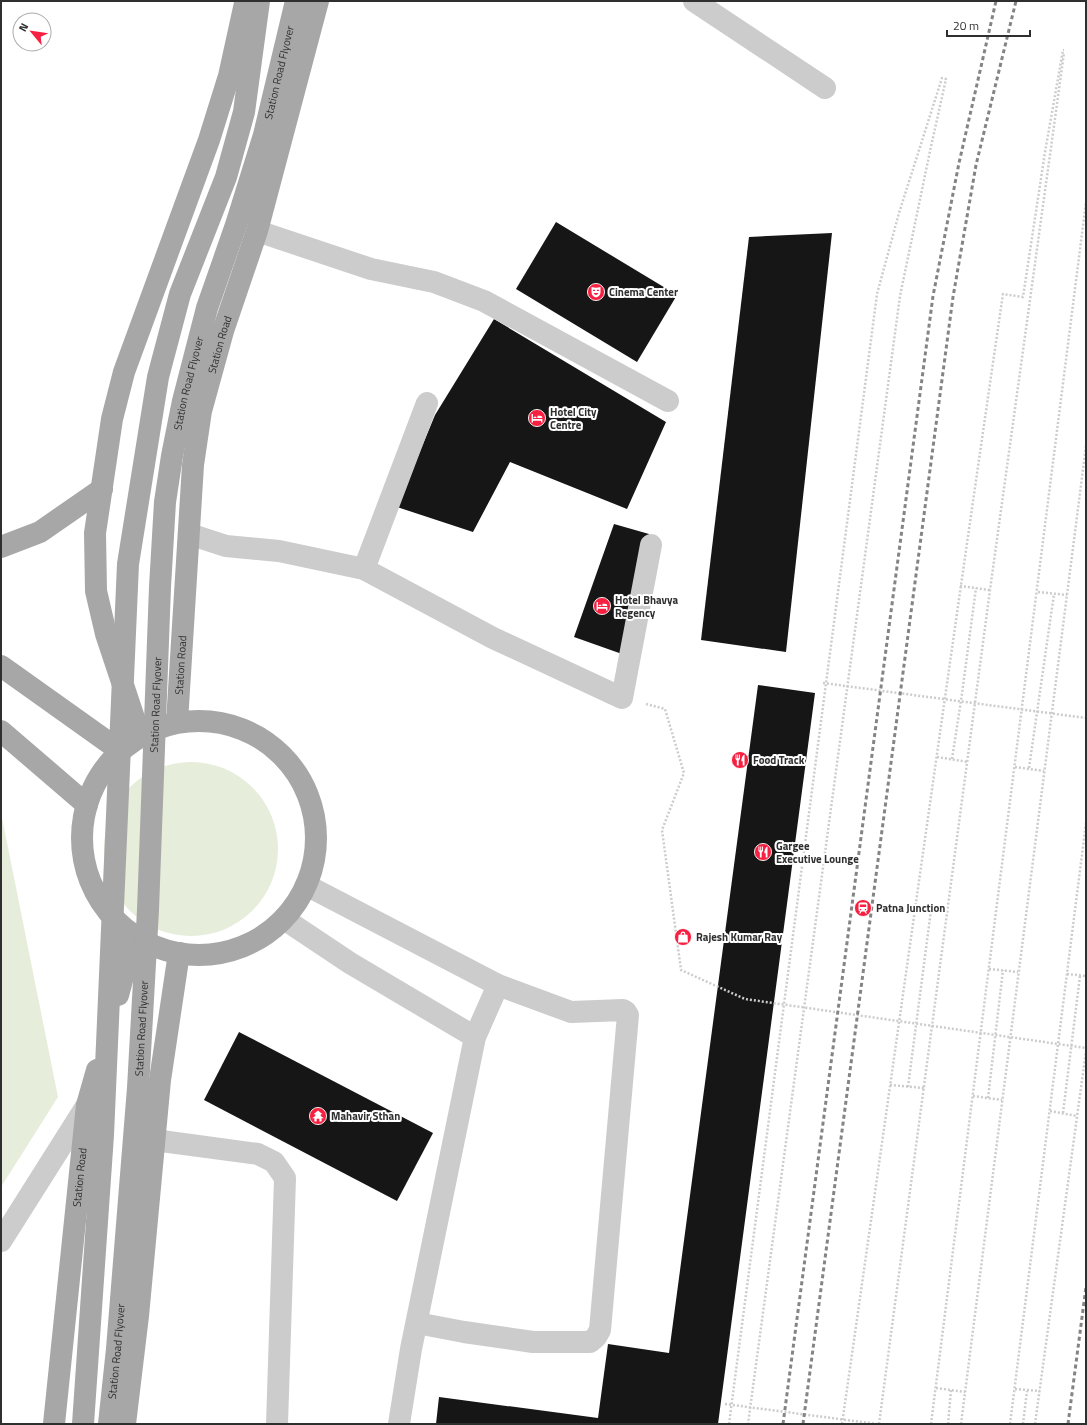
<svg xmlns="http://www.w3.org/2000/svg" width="1087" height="1425" font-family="'Titillium Web',sans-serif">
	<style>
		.green { fill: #e6eddb }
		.building { fill: #161616 }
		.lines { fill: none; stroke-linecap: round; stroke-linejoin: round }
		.path { stroke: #ccc; stroke-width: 2.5; stroke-dasharray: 2 2; stroke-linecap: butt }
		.minor { stroke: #ccc; stroke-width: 22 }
		.major { stroke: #a7a7a7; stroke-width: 22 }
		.rail { stroke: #848484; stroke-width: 3; stroke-dasharray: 4 3; stroke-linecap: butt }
		.labels { text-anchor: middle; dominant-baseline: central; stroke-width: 4; stroke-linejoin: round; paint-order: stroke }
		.street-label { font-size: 11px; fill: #2f2f2f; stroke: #fff }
		.poi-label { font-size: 11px; font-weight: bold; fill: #2f2f2f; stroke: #fff; text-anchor: start }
	</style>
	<rect width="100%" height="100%" fill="#fff"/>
	<g class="green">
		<circle cx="191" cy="849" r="87"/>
		<path d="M1 813 58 1097 1 1187Z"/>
	</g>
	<g class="building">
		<path d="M556 222 677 295 637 362 516 289Z"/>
		<path d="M832 233 786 652 701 640 749 237Z"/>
		<path d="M494 319 666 422 627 509 510 462 473 532 397 507 435 415Z"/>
		<path d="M614 524 649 534 622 654 574 637Z"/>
		<path d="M758 685 815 693 718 1424H436L439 1397 598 1418 608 1344 669 1353Z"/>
		<path d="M239 1032 433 1133 397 1201 204 1100Z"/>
	</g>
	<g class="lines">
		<g class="path">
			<path d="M960 586 990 590"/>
			<path d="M1038 592 1067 595"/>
			<path d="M823 683 1086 718"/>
			<path d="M646 704 665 709 684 773 662 830 681 970 745 999 1086 1048"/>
			<path d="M937 757 968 762"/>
			<path d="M952 759 961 701 976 588"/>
			<path d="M1015 767 1044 771"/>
			<path d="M1029 768 1054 594"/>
			<path d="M916 908 948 912"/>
			<path d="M989 969 1018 972"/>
			<path d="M1067 974 1086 976"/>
			<path d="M890 1085 924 1088"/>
			<path d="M908 1087 931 910"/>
			<path d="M973 1096 1002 1100"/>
			<path d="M988 1098 1003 970"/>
			<path d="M1050 1111 1077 1116"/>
			<path d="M1063 1113 1080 976"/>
			<path d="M936 1388 965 1392"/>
			<path d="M1015 1389 1040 1391"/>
			<path d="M725 1404 877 1424"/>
			<path d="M729 1424 877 294 899 213 942 78 946 79 930 151 900 296 748 1424"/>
			<path d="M842 1424C896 1047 948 671 1003 294L1023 297 1045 152 1063 50H1064"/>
			<path d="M879 1424 990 590 1064 53"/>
			<path d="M931 1424 1086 202"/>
			<path d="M948 1424 951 1390"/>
			<path d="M961 1424 1086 446"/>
			<path d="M1010 1424 1086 823"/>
			<path d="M1023 1424 1027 1391"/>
			<path d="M1035 1424 1086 1051"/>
		</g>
		<g class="minor">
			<path d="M694 1 825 88"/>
			<path d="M257 231 371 269 434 282 484 301 668 401"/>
			<path d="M189 534 226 546 279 551 364 569 493 638 622 698 651 545"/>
			<path d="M364 569 427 403"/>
			<path d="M306 885 498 985 571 1012 623 1010 626 1012 628 1015 600 1330 596 1337 590 1342H533L464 1332 417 1323"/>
			<path d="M284 919 350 963 475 1037"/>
			<path d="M154 1140 258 1154 274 1162 285 1178 277 1424"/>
			<path d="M1 1241 87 1105"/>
			<path d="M399 1424 411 1349 475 1037 498 985"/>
		</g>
		<g class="major">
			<path d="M1 547 40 532 102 489"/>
			<path d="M1 666 119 750"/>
			<circle cx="199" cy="838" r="117"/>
			<path id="s1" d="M177 722 193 465 201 411 223 331 257 231 318 1"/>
			<path d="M1 731 87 805"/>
			<path d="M140 736 106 634 96 591 95 533 112 419 124 372 209 140 229 76 245 3"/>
			<path d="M118 995 134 936"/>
			<path id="s2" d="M54 1424 87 1105 97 1070"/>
			<path d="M83 1424 103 1135 128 564 158 377 180 294 226 177 244 112 259 1"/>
			<path id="s3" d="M109 1424 117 1349 138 1088 148 910 160 587 165 502 172 456 183 401 207 308 236 225 264 135 296 1"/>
			<path d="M125 1424 138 1316 160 1080 179 953"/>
		</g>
		<g class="rail">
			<path d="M783 1424 933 296 959 163 996 1"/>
			<path d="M803 1424 953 297 976 165 1016 1"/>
			<path d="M1068 1424 1086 1287"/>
		</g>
	</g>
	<defs>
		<g id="theatre-disc" transform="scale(0.9)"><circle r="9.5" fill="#f72041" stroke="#fff"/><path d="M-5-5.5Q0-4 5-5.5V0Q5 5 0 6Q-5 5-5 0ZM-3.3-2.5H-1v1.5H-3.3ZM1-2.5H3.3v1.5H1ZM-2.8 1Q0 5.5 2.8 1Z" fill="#fff"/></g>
		<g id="hotel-disc" transform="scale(0.9)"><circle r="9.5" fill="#f72041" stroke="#fff"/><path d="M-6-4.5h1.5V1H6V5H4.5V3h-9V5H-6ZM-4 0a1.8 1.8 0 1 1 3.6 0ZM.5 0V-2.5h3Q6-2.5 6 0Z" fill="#fff"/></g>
		<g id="restaurant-disc" transform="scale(0.9)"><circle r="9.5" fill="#f72041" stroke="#fff"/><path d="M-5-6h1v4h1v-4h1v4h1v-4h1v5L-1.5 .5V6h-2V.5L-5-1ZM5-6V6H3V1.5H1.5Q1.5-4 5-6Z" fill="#fff"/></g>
		<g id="station-disc" transform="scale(0.9)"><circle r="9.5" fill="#f72041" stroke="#fff"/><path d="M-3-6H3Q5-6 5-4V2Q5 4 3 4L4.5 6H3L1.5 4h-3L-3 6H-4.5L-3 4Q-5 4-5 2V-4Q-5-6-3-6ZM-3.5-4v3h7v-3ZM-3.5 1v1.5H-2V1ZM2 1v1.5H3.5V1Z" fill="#fff"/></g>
		<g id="shop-disc" transform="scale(0.9)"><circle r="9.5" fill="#f72041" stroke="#fff"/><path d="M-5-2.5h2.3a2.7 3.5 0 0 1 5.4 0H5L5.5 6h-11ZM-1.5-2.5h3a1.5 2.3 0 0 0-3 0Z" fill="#fff"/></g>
		<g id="temple-disc" transform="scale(0.9)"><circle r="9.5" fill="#f72041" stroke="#fff"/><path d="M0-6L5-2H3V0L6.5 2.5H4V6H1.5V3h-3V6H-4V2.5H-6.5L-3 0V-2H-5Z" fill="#fff"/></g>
	</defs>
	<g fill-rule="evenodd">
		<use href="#theatre-disc" x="596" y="292"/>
		<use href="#hotel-disc" x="537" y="418"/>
		<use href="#hotel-disc" x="602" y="606"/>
		<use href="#restaurant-disc" x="740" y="760"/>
		<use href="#restaurant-disc" x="763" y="852"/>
		<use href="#station-disc" x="863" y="908"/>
		<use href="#shop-disc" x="683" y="937"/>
		<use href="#temple-disc" x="318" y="1116"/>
	</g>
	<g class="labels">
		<g class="street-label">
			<text stroke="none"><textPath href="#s3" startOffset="1369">Station Road Flyover</textPath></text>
			<text stroke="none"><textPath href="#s1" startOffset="381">Station Road</textPath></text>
			<text stroke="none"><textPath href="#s3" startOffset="1045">Station Road Flyover</textPath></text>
			<text stroke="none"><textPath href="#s1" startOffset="57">Station Road</textPath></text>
			<text stroke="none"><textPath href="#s3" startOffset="721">Station Road Flyover</textPath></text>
			<text stroke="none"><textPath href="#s3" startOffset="397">Station Road Flyover</textPath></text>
			<text stroke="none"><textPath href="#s2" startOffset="248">Station Road</textPath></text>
			<text stroke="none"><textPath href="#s3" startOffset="73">Station Road Flyover</textPath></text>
		</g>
		<g class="poi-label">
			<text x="609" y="292">Cinema Center</text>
			<text x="550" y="412">Hotel City<tspan x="550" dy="13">Centre</tspan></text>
			<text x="615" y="600">Hotel Bhavya<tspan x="615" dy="13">Regency</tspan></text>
			<text x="753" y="760">Food Track</text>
			<text x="776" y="846">Gargee<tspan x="776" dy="13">Executive Lounge</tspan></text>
			<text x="876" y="908">Patna Junction</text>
			<text x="696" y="937">Rajesh Kumar Ray</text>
			<text x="331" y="1116">Mahavir Sthan</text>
		</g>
	</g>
	<rect width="1087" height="1425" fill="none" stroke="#2f2f2f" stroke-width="4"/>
	<g transform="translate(32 32) rotate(299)"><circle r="19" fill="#ffffff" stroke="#acacac"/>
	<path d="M0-3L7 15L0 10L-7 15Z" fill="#f72041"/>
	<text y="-6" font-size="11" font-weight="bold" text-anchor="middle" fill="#2f2f2f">N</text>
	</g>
	<path d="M947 30v6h83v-6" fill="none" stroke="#2f2f2f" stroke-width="2"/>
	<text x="953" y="30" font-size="12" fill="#2f2f2f" stroke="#ffffff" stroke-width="3" paint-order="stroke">20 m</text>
</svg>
